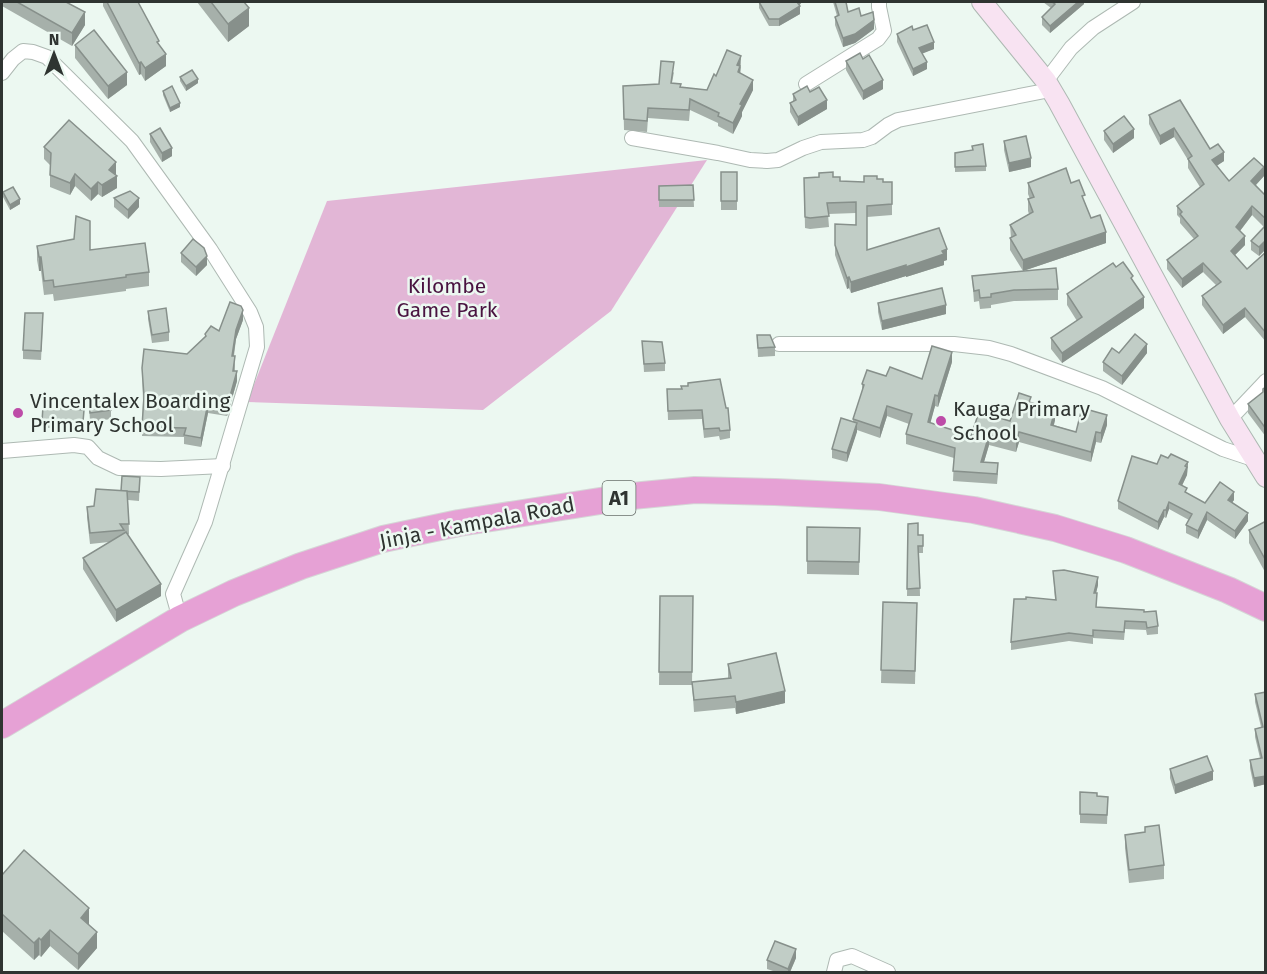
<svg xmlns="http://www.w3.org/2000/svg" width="1267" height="974" font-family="'Fira Sans',sans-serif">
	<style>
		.green { fill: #e2b6d6 }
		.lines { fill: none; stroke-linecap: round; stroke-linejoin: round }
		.street-casing { stroke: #aeb9b3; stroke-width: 16 }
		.secondary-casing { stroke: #aeb9b3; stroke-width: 22 }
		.highway-casing { stroke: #d5d6d6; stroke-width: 28 }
		.street { stroke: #fff; stroke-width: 14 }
		.secondary { stroke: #f8e3f2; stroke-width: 20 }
		.highway { stroke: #e6a1d5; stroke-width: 26 }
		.wall { fill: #a6b0aa }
		.shaded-wall { fill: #87908b }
		.building { fill: #c1cdc6; stroke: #87908b; stroke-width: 1.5 }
		.poi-dot { fill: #bd4ca8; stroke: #ecf8f1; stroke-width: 2 }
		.labels { text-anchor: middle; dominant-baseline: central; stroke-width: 5; stroke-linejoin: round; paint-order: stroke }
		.shield { fill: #ecf8f1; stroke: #686f6b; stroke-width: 1.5 }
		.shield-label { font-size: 20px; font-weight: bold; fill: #2f3431 }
		.park-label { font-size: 21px; fill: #491340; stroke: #ecf8f1 }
		.poi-label { font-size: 21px; fill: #2f3431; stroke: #ecf8f1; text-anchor: start }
		.street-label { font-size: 21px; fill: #2f3431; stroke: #ecf8f1 }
	</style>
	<rect width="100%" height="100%" fill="#ecf8f1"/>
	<path class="green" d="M707 160 611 311 483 410 247 402 327 201Z"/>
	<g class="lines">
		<g class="street-casing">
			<g id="street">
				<path d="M2 73 13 59 23 51 33 52 47 57 132 141 210 249 250 312 256 327 257 347 205 522 173 594 180 619"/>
				<path d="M1046 81 1071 48 1093 28 1133 2"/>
				<path d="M806 84 878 39 884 31 879 7V2"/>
				<path d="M632 138 718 153 750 160 767 161 778 160 803 148 821 142 863 140 872 137 888 125 898 120 1050 90"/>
				<path d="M779 344H954L989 348 1011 354 1102 388 1223 449 1256 460"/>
				<path d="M1230 419 1266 381"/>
				<path d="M2 451 74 445 88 447 98 458 119 468 161 469 223 466"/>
				<path d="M834 972 837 960 852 956 888 972"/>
			</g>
		</g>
		<g class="secondary-casing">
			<path id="secondary" d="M982 2 1046 81 1059 103 1230 419 1266 477"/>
		</g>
		<g class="highway-casing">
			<path id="highway" d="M2 725 180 619 234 593 301 566 383 539 459 523 632 496 695 490 775 492 879 497 974 510 1055 528 1126 550 1228 590 1266 608"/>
		</g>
		<use href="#street" class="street"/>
		<use href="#secondary" class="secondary"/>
		<use href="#highway" class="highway"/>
	</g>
	<g class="wall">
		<path d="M2 2H66L85 25 72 46 2 6Z"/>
		<path d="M103 2H138L159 44 166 66 145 81 141 74 139 75 103 6Z"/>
		<path d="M197 2H244L249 26 228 42Z"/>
		<path d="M759 2 799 6 800 14 779 26H769L759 8Z"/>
		<path d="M833 2H846L848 12 861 16 874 29 855 43 843 47 835 25V17L837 16Z"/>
		<path d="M1043 2H1084V4L1050 33 1042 25V17L1051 8Z"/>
		<path d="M913 30 934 49 922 53 927 69 913 76 897 42V34Z"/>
		<path d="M75 45 127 85 108 99 75 58Z"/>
		<path d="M846 61 883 89 863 100 846 70Z"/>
		<path d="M741 67 740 73 753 90 742 112V116L733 134 718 126V123L690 110 689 121 648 118 647 132 624 130 623 86 659 84 674 72 672 83 681 87 707 90 716 76Z"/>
		<path d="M180 77 198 83 186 91 180 81Z"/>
		<path d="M163 91 180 107 170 112 163 95Z"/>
		<path d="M810 92 827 109 798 126 790 112V103L793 102V94Z"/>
		<path d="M1149 115 1210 149 1224 161 1216 166 1229 181 1264 176 1256 185 1266 196V249L1259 256 1251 250V241L1264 227 1252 215 1240 231 1245 245 1235 255 1247 269 1266 252V342L1245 317 1223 334 1202 305V296L1216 285 1203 272 1182 288 1167 269V260L1194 239 1180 223V218L1177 215V206L1200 187 1188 168V160L1174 137 1160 145 1149 124Z"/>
		<path d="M1104 131 1134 138 1113 153 1104 140Z"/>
		<path d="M150 134 172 156 162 162 150 142Z"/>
		<path d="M1004 141 1031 167 1009 172 1004 150Z"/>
		<path d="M972 146 986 166V171L955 172V153L972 151Z"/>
		<path d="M44 147 116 174 115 175 117 188 102 197 98 194 91 201 75 186 70 195 50 187V165L44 159Z"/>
		<rect x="721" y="172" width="16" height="38"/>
		<path d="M833 177 840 181 864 182 877 179 883 182H892V215L867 217V250L947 260 944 261V265L906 277V276L851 293 849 288 847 289 835 255V224L856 225V213L828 214 829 227 810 229 805 228 804 178Z"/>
		<path d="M1028 183H1071L1085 203 1091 218 1106 243 1023 271 1058 289V300L1014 301 991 305V308L980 309 979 301 974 302 972 276 1023 271 1010 250V238H1011L1010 225 1029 214 1028 211V199H1030L1028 194Z"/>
		<path d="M693 185 694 207H659V186Z"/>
		<path d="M3 192 20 204 10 210 3 197Z"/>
		<path d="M114 198 139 207 128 219 114 207Z"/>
		<path d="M37 246 90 250 149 272V286L126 289V291L54 301 53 294 44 295 41 271H39L37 260Z"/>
		<path d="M181 253 207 265 196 276 181 262Z"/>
		<path d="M1116 267 1133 282 1144 308 1062 363 1051 349V338L1077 321 1067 305V294Z"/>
		<path d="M878 303 946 314 882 330 878 312Z"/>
		<path d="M148 311 169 332V341L152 343 148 319Z"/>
		<path d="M243 320 236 339 234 356 235 365V371L237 381 227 416 208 413 201 447 184 444V437L142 436 143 401 142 368 187 354 205 337V334L219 331Z"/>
		<path d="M43 322 41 360 23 359V350Z"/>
		<path d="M757 335 775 347V356L758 357Z"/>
		<path d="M642 341 665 363V371L644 372Z"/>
		<path d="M1119 353H1147L1122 385 1103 371V362Z"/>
		<path d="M952 362 938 407 935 406 930 423 971 436 1010 421 1031 403 1055 420 1054 425 1076 432 1107 425 1101 443 1096 442 1091 462 1019 442 1016 452 989 445 984 462 998 474 997 484 953 481 954 458 906 444V434L909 424 887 416 880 438 857 430 847 462 832 458V449L853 422V419L862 392V384L886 376 922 379Z"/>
		<path d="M1266 387V437L1248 413V404L1263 392Z"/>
		<path d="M667 389 726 408 730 430V438L720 440 719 436 704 438 702 419 668 420Z"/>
		<path d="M89 403 111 410V419L90 422Z"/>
		<path d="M43 406 84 417 83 428H42Z"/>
		<path d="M1168 458 1188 462 1187 475 1182 485 1187 493 1205 503 1234 500 1232 502 1248 521 1235 539 1207 520 1198 539 1186 533V525L1189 520 1169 509 1166 518 1164 517 1158 530 1118 509V501Z"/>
		<path d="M140 477 139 501 128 500 129 534 127 535 161 596 116 622 83 569V558L109 542 90 544 87 517V507L94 506 121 491Z"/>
		<path d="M1266 521V572H1265L1249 543V530Z"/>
		<path d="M908 524 918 535H923V553H919L920 596H907Z"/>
		<path d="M807 527 860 528 859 575 807 574Z"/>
		<path d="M1053 571 1098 585 1096 593V607L1144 612 1158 626V634L1147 635 1146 630 1125 629 1124 640 1093 638V644L1069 641 1011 650V642L1026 599H1055Z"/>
		<path d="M660 596H693L692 685H659Z"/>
		<path d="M883 602 917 603 915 684 881 683Z"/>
		<path d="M728 664 785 703 736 714 735 708 694 712 692 682 728 679Z"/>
		<path d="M1266 692V784L1254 787 1250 768V760L1260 758 1255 737V729L1261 727 1255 702V694Z"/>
		<path d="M1170 769 1213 780 1175 794 1170 778Z"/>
		<path d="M1080 792 1097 796 1108 797 1107 824 1080 823Z"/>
		<path d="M1145 827 1164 865V879L1129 883 1125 848V835L1145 832Z"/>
		<path d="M2 875 89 924 97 948 78 970 50 946 41 957 39 955 34 960 2 931Z"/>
		<path d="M796 958 790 972H776L767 969V960Z"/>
	</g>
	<g class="shaded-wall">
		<path d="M797 2H802L798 7 800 6V14L779 26V19Z"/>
		<path d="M1078 2H1084V4L1050 33V26Z"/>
		<path d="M249 8V26L228 42V24Z"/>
		<path d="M85 12V25L72 46V33Z"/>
		<path d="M874 20V29L855 43 843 47V38Z"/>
		<path d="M934 42V49L919 55V48Z"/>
		<path d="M166 54V66L145 81V68Z"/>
		<path d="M741 56 740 77 738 82 737 65Z"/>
		<path d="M141 62V74L139 75V63Z"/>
		<path d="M927 62V69L913 76V69Z"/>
		<path d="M127 72V85L108 99V86Z"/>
		<path d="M198 79V83L186 91V86Z"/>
		<path d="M753 80V90L742 112V116L733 134V123L740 104Z"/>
		<path d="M883 80V89L863 100V91Z"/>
		<path d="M827 100V109L798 126V117Z"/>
		<path d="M180 103V107L170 112V108Z"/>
		<path d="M1174 128V137L1160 145V136Z"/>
		<path d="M1134 129V138L1113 153V144Z"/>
		<path d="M172 148V156L162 162V153Z"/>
		<path d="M1224 152V161L1212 169V160Z"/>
		<path d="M1031 158V167L1009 172V163Z"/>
		<path d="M116 162V174L111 179 117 176V188L102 197V185L109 170Z"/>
		<path d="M1264 167V176L1251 190V181Z"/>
		<path d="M75 174V186L70 195V183Z"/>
		<path d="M98 182V194L91 201V189Z"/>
		<path d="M139 198V207L128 219V210Z"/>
		<path d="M20 199V204L10 210V205Z"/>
		<path d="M1252 206V215L1236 236V227Z"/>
		<path d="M1106 232V243L1023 271V260Z"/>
		<path d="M1245 236V245L1231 259V251Z"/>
		<path d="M1266 240V249L1259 256V247Z"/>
		<path d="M947 249V260L944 261V265L906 277V267Z"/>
		<path d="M207 256V265L196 276V267Z"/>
		<rect x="39" y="257" width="2" height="14"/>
		<path d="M1203 263V272L1182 288V279Z"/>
		<path d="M906 265V276L851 293V282Z"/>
		<path d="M849 277V288L847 289V278Z"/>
		<path d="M1144 297V308L1062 363V353Z"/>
		<path d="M946 305V314L882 330V321Z"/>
		<path d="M1245 308V317L1223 334V325Z"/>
		<path d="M243 310V320L236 339 232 365V356L236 330Z"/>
		<path d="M1147 344V353L1122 385V376Z"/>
		<path d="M952 352V362L938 407V396Z"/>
		<path d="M237 371V381L227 416V407Z"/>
		<path d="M935 395V406L928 432V422Z"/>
		<path d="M208 403V413L201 447V438Z"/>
		<path d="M887 406V416L880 438V428Z"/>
		<path d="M1055 410V420L1051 435V425Z"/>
		<path d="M1107 415V425L1101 443V433Z"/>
		<path d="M857 423V432L847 462V453Z"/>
		<path d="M1019 432V442L1016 452V441Z"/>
		<path d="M1096 432V442L1091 462V452Z"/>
		<path d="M989 435V445L981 472V462Z"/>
		<path d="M1188 462 1187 475 1179 492V484Z"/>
		<path d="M1234 492V500L1228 508V500Z"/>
		<path d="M1169 502V509L1166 518V510Z"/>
		<path d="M1164 510V517L1158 530V522Z"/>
		<path d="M1207 512V520L1198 539V531Z"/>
		<path d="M1248 513V521L1235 539V531Z"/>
		<path d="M1098 577V585L1094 601V593Z"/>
		<path d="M161 584V596L116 622V610Z"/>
		<path d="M785 691V703L736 714V702Z"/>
		<path d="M1213 771V780L1175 794V785Z"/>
		<path d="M1266 776V784L1254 787V778Z"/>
		<path d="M89 908V925L81 918Z"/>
		<path d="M50 930V946L41 957V940Z"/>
		<path d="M97 932V948L78 970V954Z"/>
		<path d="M39 938V955L34 960V943Z"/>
		<path d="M796 949V958L790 972H788V969Z"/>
	</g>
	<g class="building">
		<path d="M17 2H66L85 12 72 33Z"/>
		<path d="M107 2H138L159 41 157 42 166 54 145 68 141 62 139 63Z"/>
		<path d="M211 2H244L249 8 228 24Z"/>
		<path d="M759 2H797L800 6 779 19H769Z"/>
		<path d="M835 2H846L848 12 859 8 861 16 873 12 874 20 855 34 843 38 835 17 839 15Z"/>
		<path d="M1052 2H1078L1050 26 1042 17 1055 4Z"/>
		<path d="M927 25 934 42 919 48 927 62 913 69 897 34 912 26 913 30Z"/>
		<path d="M94 30 127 72 108 86 75 45Z"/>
		<path d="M727 50 741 56 737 65 740 66 738 72 753 80 740 104 742 105 733 123 718 116 719 113 690 99 689 110 648 108 647 121 624 119 623 86 659 84 661 61 674 62 671 83 681 84 680 87 707 90 714 74 716 76Z"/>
		<path d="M860 53 863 59 869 55 883 80 863 91 846 61Z"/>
		<path d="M192 70 198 79 186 86 180 77Z"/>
		<path d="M172 86 180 103 170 108 163 91Z"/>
		<path d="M807 86 810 92 819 87 827 100 798 117 790 103 796 100 793 94Z"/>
		<path d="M1180 100 1210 149 1218 144 1224 152 1212 160 1229 181 1254 158 1264 167 1251 181 1266 196V219L1252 206 1236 227 1245 236 1231 251 1247 269 1266 252V333L1245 308 1223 325 1202 296 1221 282 1203 263 1182 279 1167 260 1198 236 1180 214 1182 212 1177 206 1204 184 1188 159 1192 156 1174 128 1160 136 1149 115Z"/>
		<path d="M1124 116 1134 129 1113 144 1104 131Z"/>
		<path d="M69 120 116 162 109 170 117 176 102 185 98 182 91 189 75 174 70 183 50 175 51 153 44 147Z"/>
		<path d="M160 128 172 148 162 153 150 134Z"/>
		<path d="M1026 136 1031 158 1009 163 1004 141Z"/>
		<path d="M983 144 986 166 955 167V153L973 150 972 146Z"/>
		<path d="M1066 168 1071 183 1079 180 1085 195 1082 196 1091 218 1100 215 1106 232 1023 260 1010 238 1016 235 1010 225 1033 212 1028 199 1034 197 1028 183Z"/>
		<rect x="721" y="172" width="16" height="29"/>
		<path d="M833 172V177H840V181L864 182V176H877V179H883V182H892V204L867 206V250L939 228 947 249 942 251 944 254 906 267V265L851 282 849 277 847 278 835 245V224L856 225V202L827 203 829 216 810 218 805 217 804 178 819 177V173Z"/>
		<path d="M693 185 694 200H659V186Z"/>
		<path d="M13 187 20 199 10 205 3 192Z"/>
		<path d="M130 191 139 198 128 210 114 198Z"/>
		<path d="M76 216 90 221V250L145 243 149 272 126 275V277L54 287 53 280 44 281 41 257H39L37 246 74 239Z"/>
		<path d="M1266 225V240L1259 247 1251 241Z"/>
		<path d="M193 239 204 248 207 256 196 267 181 253Z"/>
		<path d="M1123 262 1133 276 1131 278 1144 297 1062 353 1051 338 1082 317 1067 294 1113 263 1116 267Z"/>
		<path d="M1056 268 1058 289 1014 290 991 294V297L980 298 979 290 974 291 972 276Z"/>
		<path d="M942 288 946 305 882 321 878 303Z"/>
		<path d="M230 302 241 306 243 310 236 330 232 356H235L233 371H237L227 407 208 403 201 438 184 435 186 428 142 427 144 396 142 368 144 349 187 354 206 336 205 334 211 326 219 331Z"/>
		<path d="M166 308 169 332 152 335 148 311Z"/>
		<path d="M25 313H43L41 351 23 350Z"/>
		<path d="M1135 334 1147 344 1122 376 1103 362 1112 348 1119 353Z"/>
		<path d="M757 335H770L775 347 758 348Z"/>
		<path d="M642 341 662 342 665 363 644 364Z"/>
		<path d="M932 346 952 352 938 396 935 395 928 422 971 436 979 412 1010 421 1019 393 1031 397 1029 402 1055 410 1051 425 1076 432 1082 408 1107 415 1101 433 1096 432 1091 452 1019 432 1016 441 989 435 981 462 998 463 997 474 953 471 955 448 906 434 912 414 887 406 880 428 853 419 864 385 862 384 867 370 886 376 890 367 922 379Z"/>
		<path d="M720 379 726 408H728L730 430 720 431 719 428 704 429 702 410 668 411 667 389H682L681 386H688V383Z"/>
		<path d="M1266 387V429L1248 404 1263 392V389Z"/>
		<path d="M110 400 111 410 90 413 89 403Z"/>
		<path d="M43 406 84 410 83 422H42Z"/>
		<path d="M841 418 857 423 847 453 832 449Z"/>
		<path d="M1171 454 1188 462 1185 466 1187 467 1179 484 1187 488 1185 492 1205 503 1220 482 1234 492 1228 500 1248 513 1235 531 1207 512 1198 531 1186 525 1192 514 1169 502 1166 510H1164L1158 522 1118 501 1132 456 1157 464 1161 455 1168 458Z"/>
		<path d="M122 476 140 477 139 492 121 491Z"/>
		<path d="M96 489 127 491 129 524H120L124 530 90 533 87 507 94 506Z"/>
		<path d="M1266 521V559H1265L1249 530Z"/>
		<path d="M918 523V535H923V546H918L920 588 907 589 908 524Z"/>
		<path d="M807 527 860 528 859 562 807 561Z"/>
		<path d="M126 532 161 584 116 610 83 558Z"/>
		<path d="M1064 570 1098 577 1094 593H1097L1096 607 1144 610V612L1156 611 1158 626 1147 628 1146 622 1125 621 1124 632 1093 630V636L1069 633 1011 642 1014 599H1026V597L1056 600 1053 571Z"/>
		<path d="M660 596H693L692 672H659Z"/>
		<path d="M883 602 917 603 915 671 881 670Z"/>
		<path d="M776 653 785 691 736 702 735 696 694 700 692 682 731 678 728 664Z"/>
		<path d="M1266 692V776L1254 778 1250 760 1262 758 1255 729 1263 727 1255 694Z"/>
		<path d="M1207 756 1213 771 1175 785 1170 769Z"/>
		<path d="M1080 792 1097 793V796L1108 797 1107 815 1080 814Z"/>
		<path d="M1159 825 1164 865 1129 870 1125 835 1145 832V827Z"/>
		<path d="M24 850 89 908 81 918 97 932 78 954 50 930 41 940 39 938 34 943 2 914V875Z"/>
		<path d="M775 941 796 949 788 969 767 960Z"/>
	</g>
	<g class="poi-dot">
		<circle cx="18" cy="413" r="6"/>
		<circle cx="941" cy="421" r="6"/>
	</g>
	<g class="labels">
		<rect class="shield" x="602.5" y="481" width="33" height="34" rx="4.5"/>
		<g class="shield-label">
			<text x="619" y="498">A1</text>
		</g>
		<g class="park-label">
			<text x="447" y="286">Kilombe<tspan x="447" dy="24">Game Park</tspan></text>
		</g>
		<g class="poi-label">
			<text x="30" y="401">Vincentalex Boarding<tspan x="30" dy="24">Primary School</tspan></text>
			<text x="953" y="409">Kauga Primary<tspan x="953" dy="24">School</tspan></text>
		</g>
		<g class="street-label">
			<text transform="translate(477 523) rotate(-11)">Jinja - Kampala Road</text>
		</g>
	</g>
	<rect width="1267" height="974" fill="none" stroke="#2f3431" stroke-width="6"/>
	<g transform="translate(54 54)" stroke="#ecf8f1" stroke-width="4.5" paint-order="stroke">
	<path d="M0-4.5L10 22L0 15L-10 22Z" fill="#2f3431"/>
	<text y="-9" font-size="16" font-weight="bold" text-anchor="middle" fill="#2f3431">N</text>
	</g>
</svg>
